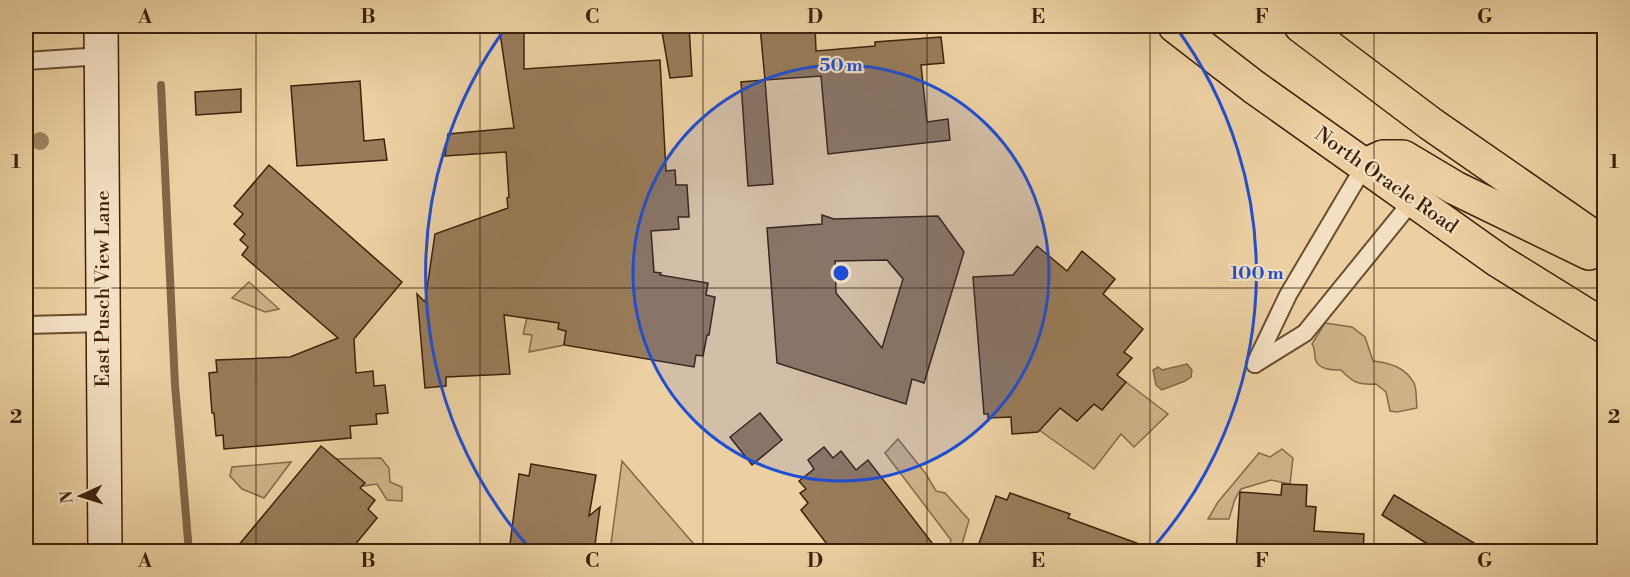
<svg xmlns="http://www.w3.org/2000/svg" width="1630" height="577" font-family="'Libre Bodoni',serif">
	<style>
		.green { fill: #ceb288; stroke: #866a4a; stroke-width: 1.5 }
		.water { fill: #b0956e; stroke: #826747; stroke-width: 1.5 }
		.lines { fill: none; stroke-linecap: round; stroke-linejoin: round }
		.stream { stroke: #826747; stroke-width: 8 }
		.building { fill: #987c59; stroke: #3d220c; stroke-width: 1.5; fill-rule: evenodd }
		.lane-casing { stroke: #694e31; stroke-width: 20 }
		.secondary-casing { stroke: #3d220c; stroke-width: 36 }
		.highway-casing { stroke: #3d220c; stroke-width: 36 }
		.lane { stroke: #f3e0c2; stroke-width: 16 }
		.secondary { stroke: #f3e0c2; stroke-width: 33 }
		.highway { stroke: #ecd0a1; stroke-width: 33 }
		.tree { fill: #a08460 }
		.grid { fill: none; stroke: #3d220c; stroke-width: 1.5; stroke-opacity: 0.55 }
		.ring { fill: none; stroke: #1d4ed8; stroke-width: 3 }
		.labels { text-anchor: middle; dominant-baseline: central; stroke-width: 4.5; stroke-linejoin: round; paint-order: stroke }
		.street-label { font-size: 20px; fill: #3d220c; stroke: #f3e0c2 }
		.centre { fill: #1d4ed8; stroke: #f3e0c2; stroke-width: 3 }
		.ring-label { font-size: 18px; text-anchor: middle; font-weight: bold; fill: #1d4ed8; stroke: #f3e0c2; stroke-width: 4.5; stroke-linejoin: round; paint-order: stroke }
		.neatline { fill: none; stroke: #3d220c; stroke-width: 2 }
		.grid-label { font-size: 20px; text-anchor: middle; font-weight: bold; fill: #3d220c }
	</style>
	<rect width="100%" height="100%" fill="#ecd0a1"/>
	<filter id="stains"><feTurbulence type="fractalNoise" baseFrequency=".00333" numOctaves="4"/><feColorMatrix values="0 0 0 0 .2 0 0 0 0 .09 0 0 0 0 .02 0 0 0 .5 -.17"/></filter>
	<radialGradient id="worn" r=".72"><stop offset=".6" stop-color="#630" stop-opacity="0"/><stop offset="1" stop-color="#630" stop-opacity=".3"/></radialGradient>
	<g class="green">
		<path d="M249 282 279 309 265 312 232 298Z"/>
		<path d="M531 302 559 323 558 329 566 331 564 345 529 352 532 335 523 334Z"/>
		<path d="M1325 323 1352 327 1365 337 1373 361C1390 363 1405 367 1414 383 1417 389 1416 401 1417 408L1397 412 1390 411 1386 392 1376 384C1359 385 1353 383 1341 370 1332 370 1317 370 1315 358 1314 351 1316 350 1312 344Z"/>
		<path d="M1126 382 1168 414 1134 447 1121 434 1094 469 1039 430 1060 408 1077 421 1094 404 1102 410Z"/>
		<path d="M898 439 926 474 936 491 945 493 969 520 961 548 971 551H948L951 540 885 453Z"/>
		<path d="M1282 449 1293 458 1290 484 1271 480 1241 489 1235 499 1229 519H1208L1218 502 1259 453 1270 457Z"/>
		<path d="M381 458 389 468 390 482 402 487V501L387 500 377 484 363 486 364 484 335 459Z"/>
		<path d="M622 461 699 550 697 552 610 551Z"/>
		<path d="M291 462 264 498 242 489 230 476 232 467Z"/>
	</g>
	<path class="water" d="M1187 364 1192 370 1191 377 1185 381 1162 390 1156 385 1153 370 1158 367 1162 370Z"/>
	<g class="lines">
		<path class="stream" d="M161 85 175 385 189 552"/>
	</g>
	<g class="building">
		<path d="M499 26H524V69L660 60 666 171 675 170 676 185H687L689 217H678L679 229 651 231 654 272 661 273 660 275 708 283 706 295 715 297 709 335H707L703 356 696 355 694 367 564 345 566 331 558 329 559 323 504 315 510 374 446 377V386L425 388 417 294 425 302 435 234 508 208 507 198 509 197 506 152 445 156 448 134 514 128Z"/>
		<path d="M661 26H689L692 76 670 78Z"/>
		<path d="M760 26H815L816 51 875 46V42L941 37 944 63 921 65 927 122 948 119 950 140 828 154 821 76 765 80Z"/>
		<path d="M765 80 773 184 748 186 741 82Z"/>
		<path d="M360 81 364 141 384 139 387 160 297 166 291 86Z"/>
		<path d="M241 89V112L196 115 195 92Z"/>
		<path d="M269 165 402 282 354 339 356 373 373 371 374 386 385 385 388 413 376 414 377 424 350 426 351 438 224 449 223 435 216 436 214 413H212L209 373 217 372 216 360 290 357 338 338 242 255 248 247 240 240 245 234 234 224 243 214 234 206Z"/>
		<path d="M822 215 834 219 938 216 964 252 924 383 912 379 906 404 777 363 767 228 822 224ZM887 260 903 279 882 348 836 293 835 261Z"/>
		<path d="M1037 246 1067 271 1082 251 1115 279 1103 294 1143 329 1124 352 1132 358 1117 375 1126 382 1102 410 1094 404 1077 421 1060 408 1038 432 1012 434 1011 417 988 418V414H984L973 277 1013 275Z"/>
		<path d="M760 413 782 440 752 465 730 437Z"/>
		<path d="M321 446 365 483 360 488 375 500 368 509 377 518 349 552H233Z"/>
		<path d="M824 447 833 458 841 451 856 470 868 460 939 552H833L801 510 808 503 800 493 806 489 799 481 814 469 808 460Z"/>
		<path d="M531 464 596 475 589 516 600 507 594 552H509L519 474 529 476Z"/>
		<path d="M1282 484 1307 485 1306 506 1316 507 1314 531 1364 534 1363 552H1236L1240 492 1281 495Z"/>
		<path d="M1010 493 1070 514 1068 518 1153 549V552H976L996 496 1007 500Z"/>
		<path d="M1394 495 1489 552H1440L1382 515Z"/>
	</g>
	<g class="lines">
		<g class="lane-casing">
			<g id="lane">
				<path d="M26 61 102 56"/>
				<path d="M26 325 104 323"/>
				<path d="M1255 364 1305 333 1413 200"/>
				<path d="M1255 364 1288 295 1365 165"/>
			</g>
		</g>
		<g class="secondary-casing">
			<path id="secondary" d="M101 26 105 552"/>
		</g>
		<g class="highway-casing">
			<g id="highway">
				<path d="M1175 26 1254 87 1499 261 1604 326"/>
				<path d="M1301 26 1431 124 1604 244"/>
				<path d="M1365 165 1383 157H1403L1455 188 1589 253"/>
			</g>
		</g>
		<use href="#lane" class="lane"/>
		<use href="#secondary" class="secondary"/>
		<use href="#highway" class="highway"/>
	</g>
	<circle class="tree" cx="40" cy="141" r="9"/>
	<path class="grid" d="M256 26V552M480 26V552M703 26V552M927 26V552M1150 26V552M1374 26V552M26 288H1604"/>
	<circle cx="841" cy="273" r="208" fill="#1d4ed8" fill-opacity=".12"/>
	<g class="ring">
		<circle cx="841" cy="273" r="208"/>
		<path d="M532 551A416 416 0 0 1 507 26M1175 26A416 416 0 0 1 1150 551"/>
	</g>
	<g class="labels">
		<g class="street-label">
			<text transform="translate(1386 181) rotate(35)">North Oracle Road</text>
			<text transform="translate(103 289) rotate(-90)">East Pusch View Lane</text>
		</g>
	</g>
	<circle cx="841" cy="273" r="9" class="centre"/>
	<g class="ring-label">
		<text x="841" y="71">50 m</text>
		<text x="1257" y="279">100 m</text>
	</g>
	<rect width="1630" height="577" fill="none" stroke="#ecd0a1" stroke-width="66"/>
	<g transform="translate(81 496) rotate(266)" stroke="#f3e0c2" stroke-width="4.5" paint-order="stroke">
	<path d="M0-4.5L10 22L0 15L-10 22Z" fill="#3d220c"/>
	<text y="-9" font-size="16" font-weight="bold" text-anchor="middle" fill="#3d220c">N</text>
	</g>
	<rect x="33" y="33" width="1564" height="511" class="neatline"/>
	<g class="grid-label">
		<text x="145" y="23">A</text>
		<text x="368" y="23">B</text>
		<text x="592" y="23">C</text>
		<text x="815" y="23">D</text>
		<text x="1038" y="23">E</text>
		<text x="1262" y="23">F</text>
		<text x="1485" y="23">G</text>
		<text x="16" y="168">1</text>
		<text x="1614" y="168">1</text>
		<text x="16" y="423">2</text>
		<text x="1614" y="423">2</text>
		<text x="145" y="567">A</text>
		<text x="368" y="567">B</text>
		<text x="592" y="567">C</text>
		<text x="815" y="567">D</text>
		<text x="1038" y="567">E</text>
		<text x="1262" y="567">F</text>
		<text x="1485" y="567">G</text>
	</g>
	<rect width="100%" height="100%" filter="url(#stains)"/>
	<rect width="100%" height="100%" fill="url(#worn)"/>
</svg>
